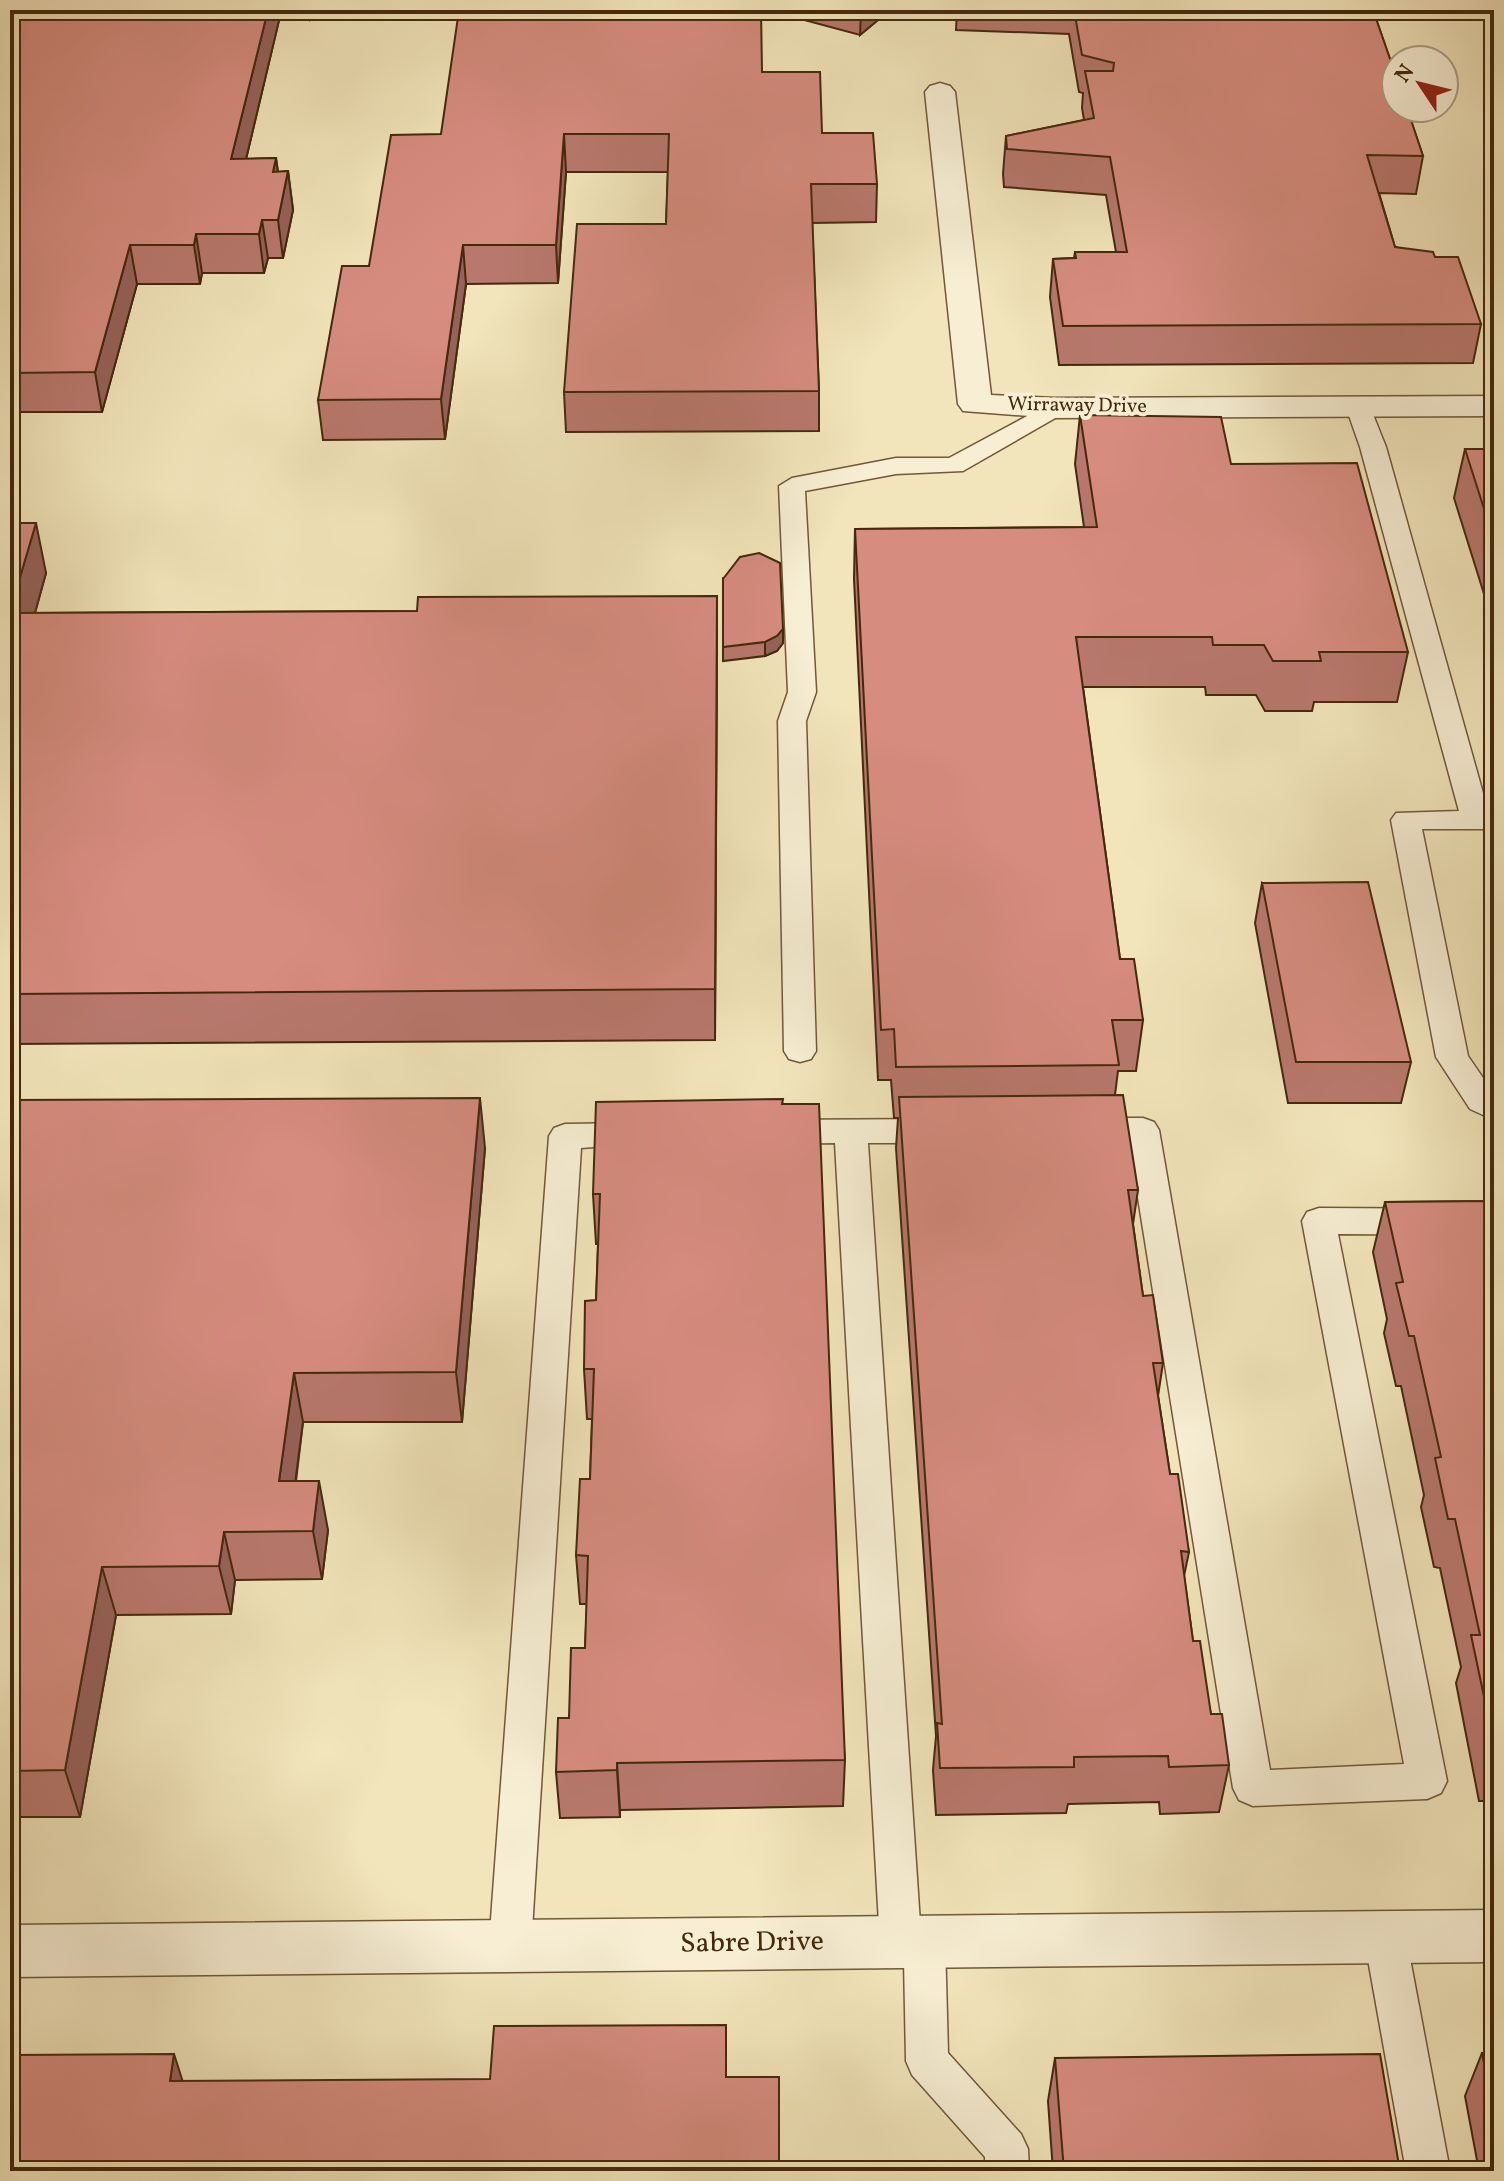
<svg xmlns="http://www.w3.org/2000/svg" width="1504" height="2181" font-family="Vollkorn,serif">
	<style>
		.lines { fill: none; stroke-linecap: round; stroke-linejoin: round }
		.service-casing { stroke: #705838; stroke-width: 3 }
		.minor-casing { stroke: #705838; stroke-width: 3 }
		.service { fill: #f7eed3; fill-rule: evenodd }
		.minor { fill: #f7eed3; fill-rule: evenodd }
		.wall { fill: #b8786d; stroke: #44290c; stroke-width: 2 }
		.shaded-wall { fill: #966259; stroke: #44290c; stroke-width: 2 }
		.building { fill: #d68c7f; stroke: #44290c; stroke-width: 2 }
		.labels { text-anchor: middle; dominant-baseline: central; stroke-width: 8; stroke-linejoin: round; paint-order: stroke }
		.far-street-label { font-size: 20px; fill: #44290c; stroke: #f7eed3 }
		.near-street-label { font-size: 28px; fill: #44290c; stroke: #f7eed3 }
	</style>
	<rect width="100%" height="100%" fill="#f2e5bb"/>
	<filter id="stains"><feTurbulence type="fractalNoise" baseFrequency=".0025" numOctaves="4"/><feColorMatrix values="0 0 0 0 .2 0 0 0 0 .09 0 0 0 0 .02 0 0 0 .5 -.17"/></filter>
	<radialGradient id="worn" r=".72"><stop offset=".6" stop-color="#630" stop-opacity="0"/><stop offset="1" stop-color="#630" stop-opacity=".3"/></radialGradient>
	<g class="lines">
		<g class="service-casing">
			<g id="service">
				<path d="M1358 400 1370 407 1386 447 1488 811H1494V829H1422L1468 1056 1494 1094V1120L1470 1109 1436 1057 1391 820 1396 813 1459 811 1360 447 1346 407Z"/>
				<path d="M1055 401 1067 408 1064 413 963 471 896 474 805 491 816 692 806 721 816 1051 811 1059 800 1062 789 1059 784 1051 778 721 788 692 779 486 792 478 896 458H949Z"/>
				<path d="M1084 1118H1143L1154 1122 1159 1130 1270 1770 1404 1764 1302 1221 1307 1212 1319 1208 1494 1209V1235L1338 1234 1447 1781 1441 1793 1427 1799 1253 1806 1239 1800 1233 1788 1129 1142 1073 1138 1068 1130 1073 1122Z"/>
				<path d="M938 1119 949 1123 954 1131 949 1139 938 1143H868L920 1923 939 1927 945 1941 948 2053 1021 2134 1028 2149 1029 2171H985V2157L912 2075 906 2061 904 1960 886 1956 880 1942 835 1143 776 1144 765 1140 760 1132 765 1124 776 1120Z"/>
				<path d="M638 1123 649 1127 654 1135 649 1143 581 1148 531 1946 525 1960 510 1965 495 1960 489 1946 549 1136 554 1128 565 1124Z"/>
				<path d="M1385 1918 1400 1924 1406 1937 1450 2171H1406L1364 1937 1370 1924Z"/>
			</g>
		</g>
		<g class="minor-casing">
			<g id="minor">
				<path d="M940 83 950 86 955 92 991 395 1055 398 1494 396V416L1055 418 963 411 958 404 925 92 930 86Z"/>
				<path d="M1494 1910V1962L10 1977V1925Z"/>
			</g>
		</g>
		<use href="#service" class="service"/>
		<use href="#minor" class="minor"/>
	</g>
	<g class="wall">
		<path d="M10 10H323L310 20 281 12 246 159 276 158 278 172 288 171 293 210 283 258H268L264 273H202L200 284H137L102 412H10Z"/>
		<path d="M767 10H890L860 35Z"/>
		<path d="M957 10H1373L1423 156 1416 194 1379 193 1395 247 1435 257 1481 324 1473 363 1059 365 1050 297 1053 259 1074 258 1075 252H1116L1106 195 1004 187 1003 174 1006 136 1084 120 1082 108 1083 93 1079 92 1069 34 956 30Z"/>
		<path d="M762 72 822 133 877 184 876 222 812 223 819 391V431L566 432 564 392 666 224 668 172H566L558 283 466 284 445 439 323 440 318 400 369 266 441 134Z"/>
		<path d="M1080 415 1231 464 1408 652 1397 702H1314L1312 711H1265L1256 695H1206L1205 687H1083L1120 959 1143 1020 1136 1071H1118L1115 1095 1138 1190 1133 1224 1143 1296 1163 1363 1158 1396 1170 1474 1189 1552 1184 1576 1193 1641 1211 1714 1229 1765 1219 1812 1160 1814 1159 1802 1068 1804 1066 1813 936 1815 933 1770 936 1736 896 1148 898 1118H894L891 1080H878L854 579 855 529 1084 527 1075 464Z"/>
		<path d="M1465 449H1494V626L1454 498Z"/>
		<path d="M10 523 46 573 35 613 417 611 717 596 715 1040 10 1044Z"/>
		<path d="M723 579 783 629V643L777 651 765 656 723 661Z"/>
		<path d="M1262 883 1411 1062 1401 1103H1288L1255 923Z"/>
		<path d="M10 1100 485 1148 462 1422H303L296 1481 328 1530 322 1579 235 1580 231 1614 116 1615 80 1817H10Z"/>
		<path d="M783 1104 845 1760 843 1806 620 1810V1817L560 1818 556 1772 585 1648 587 1604H580L576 1555 590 1479 592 1419H587L584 1369 596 1300 598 1244H596L593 1194Z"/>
		<path d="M1494 1201V1801H1479L1456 1683 1461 1667 1440 1568 1434 1567 1421 1507 1424 1495 1401 1386H1396L1384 1333 1387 1319 1373 1252 1385 1202Z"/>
		<path d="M1482 2053H1494V2171H1479L1465 2096Z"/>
		<path d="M1055 2058 1400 2171H1053L1048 2101Z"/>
	</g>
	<g class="shaded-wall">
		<path d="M268 10H281V12L237 197 231 159Z"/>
		<path d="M308 10H323L310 20Z"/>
		<path d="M861 10H890L860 35Z"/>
		<path d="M564 134 566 172 558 283 556 245Z"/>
		<path d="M276 158 281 197 273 172Z"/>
		<path d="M288 171 293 210 283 258 278 220Z"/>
		<path d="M262 220 268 258 264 273 259 234Z"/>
		<path d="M196 234 202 273 200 284 194 245Z"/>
		<path d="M130 245 137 284 102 412 95 372Z"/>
		<path d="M463 245 466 284 445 439 441 399Z"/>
		<path d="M36 523 46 573 21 663 10 616V611Z"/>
		<path d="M717 596V646L715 1040V989Z"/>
		<path d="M783 629V643L777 651 765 656V642Z"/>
		<path d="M480 1098 485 1148 462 1422 456 1372Z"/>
		<path d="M294 1373 303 1422 289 1530 279 1481Z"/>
		<path d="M319 1481 328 1530 322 1579 313 1531Z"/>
		<path d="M224 1532 235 1580 231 1614 219 1566Z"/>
		<path d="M102 1567 116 1615 80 1817 65 1770Z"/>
		<path d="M617 1763 620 1810V1817L617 1770Z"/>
		<path d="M174 2054 188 2098 170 2081Z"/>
	</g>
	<g class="building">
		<path d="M10 10H268L231 159 276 158 273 172 288 171 278 220H262L259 234H196L194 245H130L95 372 10 373Z"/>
		<path d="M467 10H761L762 72H820L822 133H873L877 184H811L819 391 564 392 577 224H666L669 134H564L556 245H463L441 399 318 400 342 266H369L391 135 441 134 458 17Z"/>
		<path d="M1074 10H1373L1396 76V108H1407L1423 156 1367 155 1395 247 1433 252 1435 257H1458L1481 324 1063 326 1053 259 1076 258 1075 252H1127L1110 157 1007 149 1006 136 1094 118 1085 71H1113L1114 63 1082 55Z"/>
		<path d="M1080 415 1221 417 1231 464 1357 463 1408 652H1319L1321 661H1273L1264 645H1213L1212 637H1076L1120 959H1134L1143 1020H1112L1119 1065 896 1067 894 1029 881 1030 855 529 1097 527Z"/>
		<path d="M1465 449H1494V540Z"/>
		<path d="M10 523H36L10 611Z"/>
		<path d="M759 553 780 563 783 629 777 636 765 642 723 647V579L740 557Z"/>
		<path d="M717 596 715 989 10 994V613L417 611 418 597Z"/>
		<path d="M1368 882 1411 1062H1296L1262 883Z"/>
		<path d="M1123 1095 1138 1190H1128L1143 1296 1153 1295 1163 1363H1153L1170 1474H1178L1189 1552 1181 1551 1193 1641H1200L1211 1714H1222L1229 1765 1169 1767 1168 1756 1074 1757V1767L940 1768 937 1723 942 1724 899 1097Z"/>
		<path d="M480 1098 456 1372 294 1373 279 1481H319L313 1531 224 1532 219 1566 102 1567 65 1770 10 1771V1100Z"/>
		<path d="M783 1099 782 1104H819L845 1760 617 1763V1770L556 1772 558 1718H569L571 1648H585L588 1556 576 1555 580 1479H590L594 1369H584L585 1301 596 1300 600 1194H593L596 1102Z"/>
		<path d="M1494 1201V1744L1471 1635H1480L1455 1519H1448L1435 1458 1441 1457 1414 1336H1409L1396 1283 1403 1282 1385 1202Z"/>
		<path d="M726 2025V2077H779V2171H10V2055L174 2054 170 2081 490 2079 494 2026Z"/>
		<path d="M1482 2053H1494V2113Z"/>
		<path d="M1380 2054 1400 2171H1064L1055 2058Z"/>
	</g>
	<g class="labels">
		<g class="far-street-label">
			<text transform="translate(1077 406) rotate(1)">Wirraway Drive</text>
		</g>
		<g class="near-street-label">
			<text transform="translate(752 1943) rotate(-1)">Sabre Drive</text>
		</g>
	</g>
	<rect width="1504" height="2181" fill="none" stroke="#f2e5bb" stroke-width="40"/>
	<rect x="12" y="12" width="1480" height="2157" fill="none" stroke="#44290c" stroke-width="4"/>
	<rect x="20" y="20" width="1464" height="2141" fill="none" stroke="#44290c" stroke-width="2"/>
	<g transform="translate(1420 84) rotate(305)"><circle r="38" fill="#f7eed3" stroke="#af9f83" stroke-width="2"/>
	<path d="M0-6L14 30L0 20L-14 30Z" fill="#8f2418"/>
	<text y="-12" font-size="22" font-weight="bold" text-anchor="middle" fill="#44290c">N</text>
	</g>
	<rect width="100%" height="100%" filter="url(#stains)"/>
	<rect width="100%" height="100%" fill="url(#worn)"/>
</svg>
